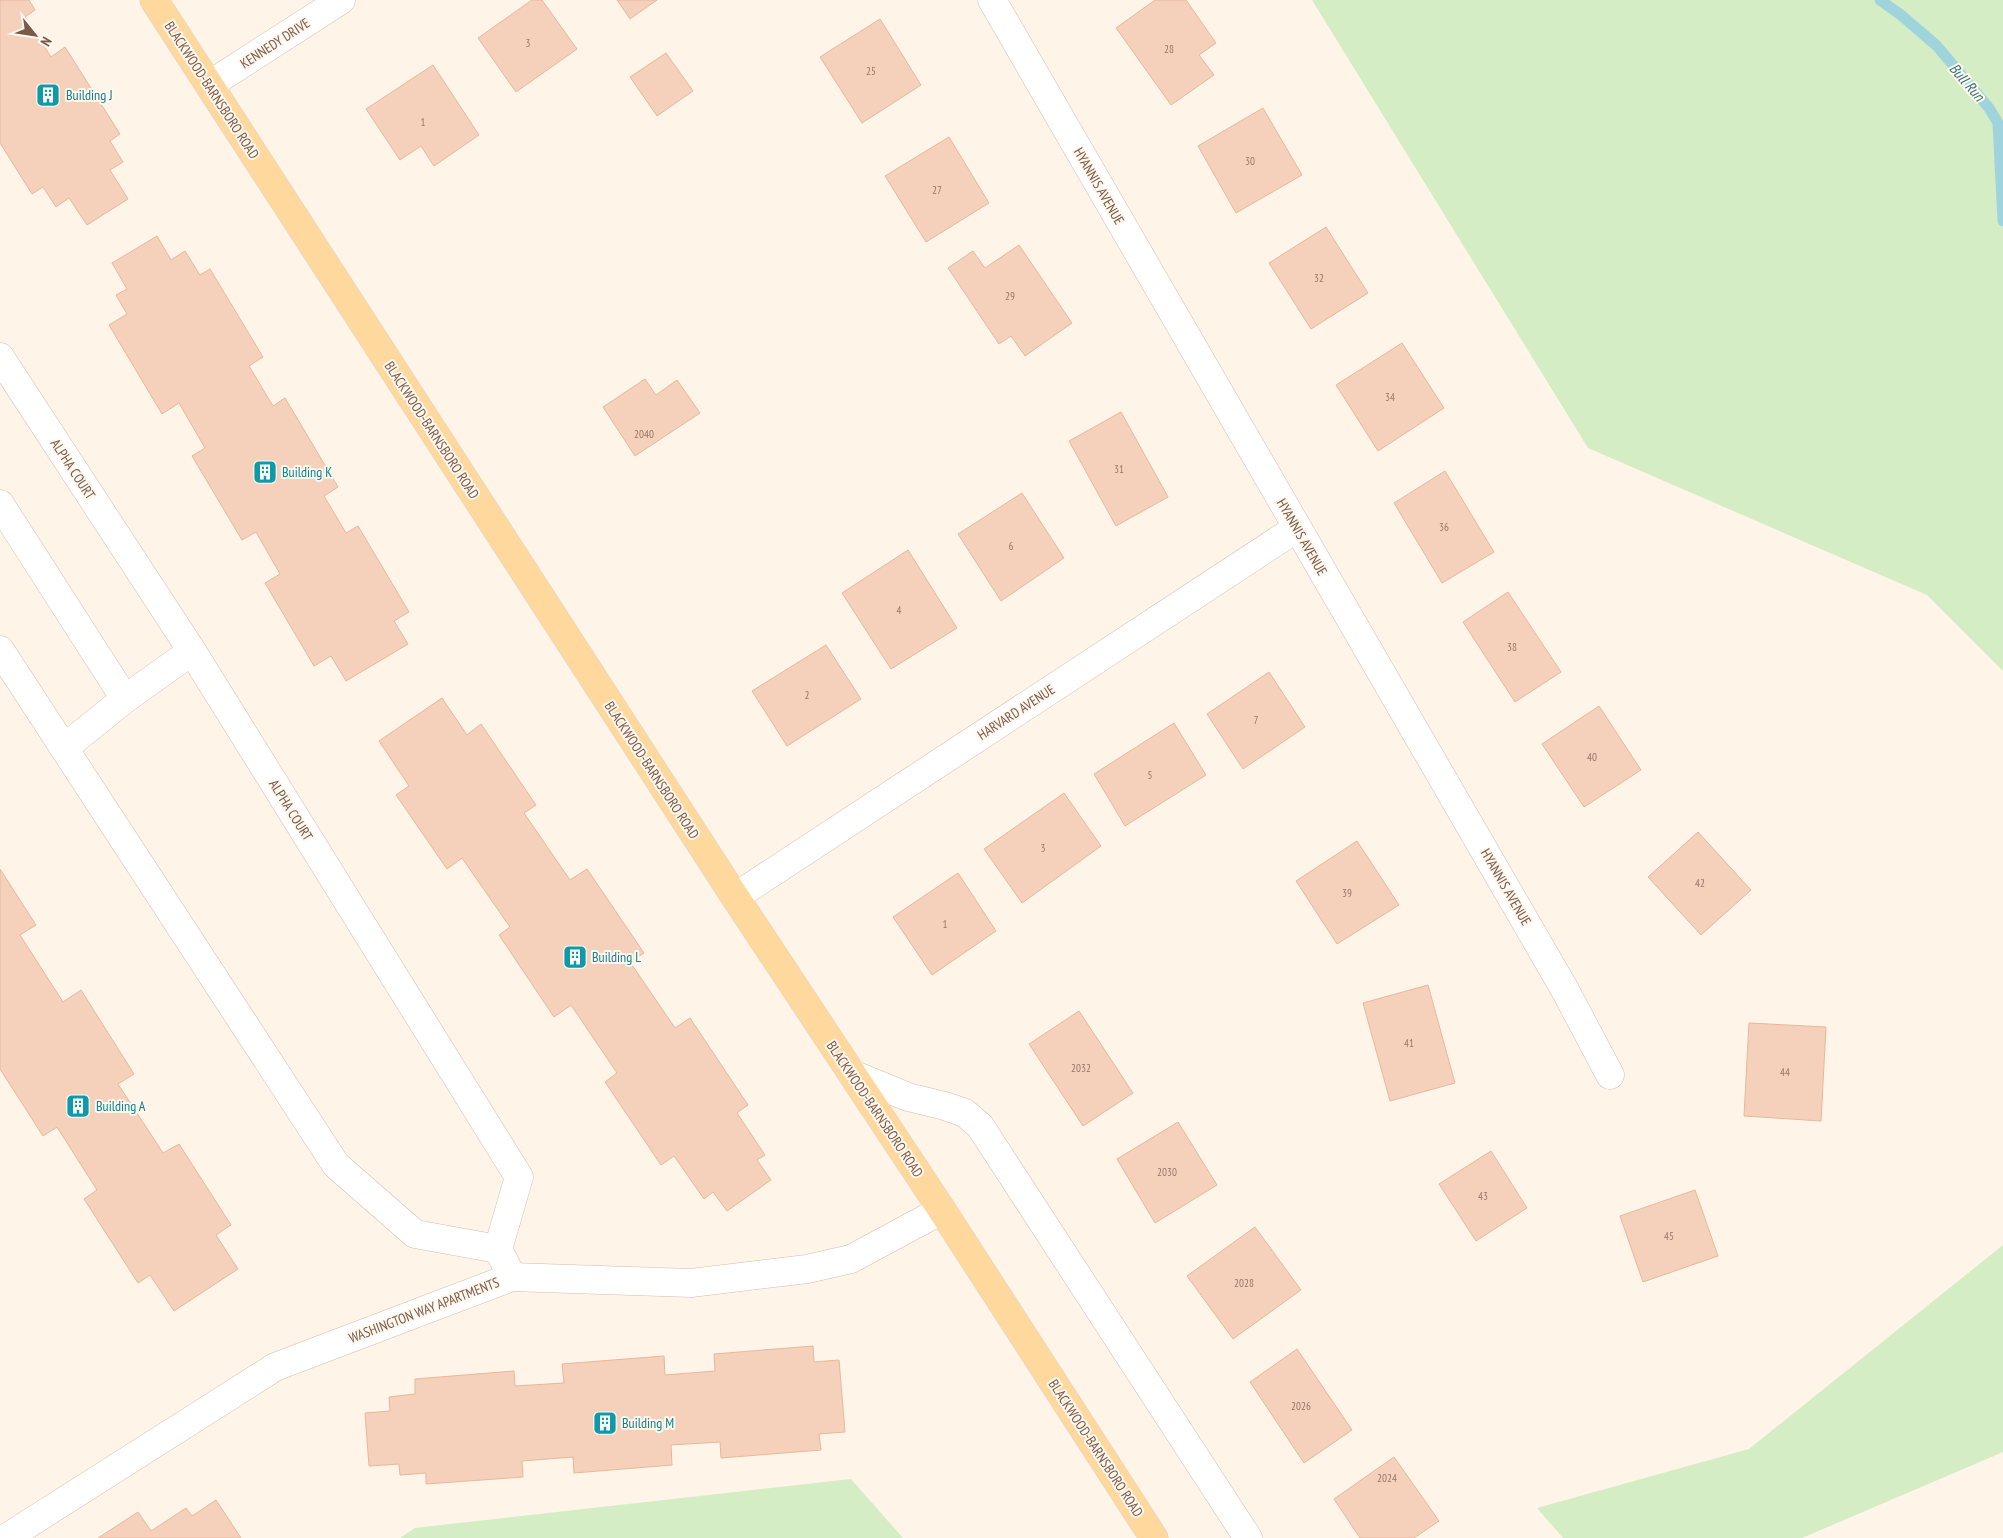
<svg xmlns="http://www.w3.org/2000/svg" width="2003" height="1538" font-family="'PT Sans Narrow',sans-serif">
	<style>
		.green { fill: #d5edc4 }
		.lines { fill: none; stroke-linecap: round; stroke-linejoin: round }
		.stream { stroke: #9fd4dc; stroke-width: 11 }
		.building { fill: #f5d1bc; stroke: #e9b79b }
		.minor-casing { stroke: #d4bdae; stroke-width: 29 }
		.major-casing { stroke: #dcd4d0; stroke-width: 29 }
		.minor { stroke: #fff; stroke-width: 28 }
		.major { stroke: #ffd89d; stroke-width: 28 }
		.labels { text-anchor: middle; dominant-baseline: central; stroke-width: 4; stroke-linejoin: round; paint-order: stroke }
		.number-label { font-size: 11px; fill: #976 }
		.street-label { font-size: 14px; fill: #7a5949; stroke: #fff8ef }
		.culture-label { font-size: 14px; fill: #0d838f; stroke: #fff8ef; text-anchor: start }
		.water-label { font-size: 15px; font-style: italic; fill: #3b7680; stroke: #fff8ef }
	</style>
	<rect width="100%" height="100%" fill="#fef4e7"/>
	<g class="green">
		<path d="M1312 0H2003V671L1927 595 1588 448Z"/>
		<path d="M2003 1245V1452L1802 1538H1563L1537 1508 1749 1449Z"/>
		<path d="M851 1479 903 1538H400L415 1528Z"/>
	</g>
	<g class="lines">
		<path class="stream" d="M1880 0 1901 15 1937 46 1989 108 1998 123 2003 221"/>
	</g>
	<g class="building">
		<path d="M0 0H29L35 10 25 17 51 57 65 47 120 134 110 141 123 162 110 170 128 199 87 225 69 198 56 207 43 187 32 194 0 143Z"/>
		<path d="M532 0H542L577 49 516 92 478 38Z"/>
		<path d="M617 0H657L630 19Z"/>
		<path d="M1155 0H1186L1216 43 1199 55 1214 75 1171 105 1116 28Z"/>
		<path d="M880 19 921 85 862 123 820 57Z"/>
		<path d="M666 53 693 91 657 116 630 77Z"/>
		<path d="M433 65 479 135 434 166 421 146 400 160 366 109Z"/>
		<path d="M1263 108 1302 175 1236 213 1198 146Z"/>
		<path d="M949 137 989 203 926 242 885 176Z"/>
		<path d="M1326 227 1368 293 1311 329 1269 263Z"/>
		<path d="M157 236 171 260 185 251 200 275 210 269 263 357 249 366 273 406 285 398 338 487 324 496 346 533 358 526 409 612 394 621 408 644 346 681 331 656 314 666 265 583 280 574 256 532 242 540 192 456 205 448 179 403 162 414 109 325 127 314 116 295 127 289 112 263Z"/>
		<path d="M1019 245 1072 323 1025 356 1011 336 999 344 948 268 973 251 985 268Z"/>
		<path d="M1402 343 1444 408 1378 451 1336 385Z"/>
		<path d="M645 379 656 395 677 380 700 413 635 456 603 407Z"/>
		<path d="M1121 412 1168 497 1116 526 1069 441Z"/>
		<path d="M1445 471 1494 552 1442 583 1394 503Z"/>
		<path d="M1022 493 1064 558 1001 601 958 534Z"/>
		<path d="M908 550 957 628 891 669 842 593Z"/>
		<path d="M1508 592 1561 672 1515 702 1463 622Z"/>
		<path d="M826 645 861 699 787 746 752 691Z"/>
		<path d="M1269 672 1305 727 1243 769 1207 714Z"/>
		<path d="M442 698 467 735 481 724 536 805 524 813 570 880 587 869 644 953 630 962 675 1028 690 1018 748 1105 737 1113 765 1155 757 1160 771 1180 727 1211 713 1192 704 1199 674 1156 661 1165 605 1082 617 1073 571 1005 554 1017 499 935 510 927 462 858 447 869 396 795 409 786 379 741Z"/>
		<path d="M1599 706 1641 770 1584 807 1542 744Z"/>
		<path d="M1174 723 1206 775 1125 826 1094 774Z"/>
		<path d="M1064 793 1101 846 1022 903 984 849Z"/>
		<path d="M1698 832 1751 890 1701 935 1648 877Z"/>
		<path d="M1357 841 1399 905 1337 944 1296 881Z"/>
		<path d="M0 869 36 925 20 935 63 1002 81 990 134 1074 118 1084 163 1153 179 1144 231 1225 216 1235 238 1269 174 1311 150 1275 138 1283 84 1199 97 1190 57 1127 43 1136 0 1069Z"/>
		<path d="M958 873 996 931 932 975 893 917Z"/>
		<path d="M1428 985 1455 1083 1390 1101 1363 1003Z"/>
		<path d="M1079 1011 1133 1093 1083 1126 1029 1044Z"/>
		<path d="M1749 1023 1826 1027 1821 1121 1744 1116Z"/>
		<path d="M1178 1122 1217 1185 1155 1223 1117 1159Z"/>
		<path d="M1491 1151 1527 1208 1476 1241 1439 1184Z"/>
		<path d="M1695 1190 1718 1256 1643 1282 1620 1216Z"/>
		<path d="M1255 1227 1301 1290 1233 1339 1187 1276Z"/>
		<path d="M813 1346 814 1362 839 1360 845 1432 819 1434 821 1450 721 1458 720 1442 671 1445 672 1465 574 1473 573 1457 522 1461 523 1477 426 1484V1473L400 1475 399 1464 369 1466 365 1413 390 1411 389 1397 415 1394V1379L514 1371 515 1386 564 1383 562 1364 664 1356 665 1375 715 1371 714 1354Z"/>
		<path d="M1297 1349 1352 1430 1304 1463 1250 1382Z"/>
		<path d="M1394 1457 1439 1521 1414 1538H1360L1334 1499Z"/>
		<path d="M216 1500 241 1538H98L138 1512 151 1531 186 1508 192 1516Z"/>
	</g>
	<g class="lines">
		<g class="minor-casing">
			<g id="minor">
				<path d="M992 0 1565 990 1610 1075"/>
				<path d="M209 85 341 0"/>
				<path d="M0 357 192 651 519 1177 498 1249 512 1277"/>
				<path d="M0 504 125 699"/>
				<path d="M0 650 336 1165 415 1234 498 1249"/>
				<path d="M64 748 125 699 192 651"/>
				<path d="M735 897 1297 528"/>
				<path d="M852 1074 908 1097 945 1106 965 1113 980 1126 1248 1538"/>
				<path d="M6 1538 275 1367 512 1277 691 1283 807 1269 851 1259 942 1210"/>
			</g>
		</g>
		<g class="major-casing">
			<path id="major" d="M154 0 735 897 942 1210 1154 1538"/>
		</g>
		<use href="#minor" class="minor"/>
		<use href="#major" class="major"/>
	</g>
	<defs>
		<g id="building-square" transform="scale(1.25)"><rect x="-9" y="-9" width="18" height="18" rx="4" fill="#0f9aa8" stroke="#fff8ef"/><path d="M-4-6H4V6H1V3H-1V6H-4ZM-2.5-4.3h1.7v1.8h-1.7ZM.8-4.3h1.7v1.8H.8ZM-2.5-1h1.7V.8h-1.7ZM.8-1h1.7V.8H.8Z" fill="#fff"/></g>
	</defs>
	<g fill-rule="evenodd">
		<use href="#building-square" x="48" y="95"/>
		<use href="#building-square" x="265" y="472"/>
		<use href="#building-square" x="575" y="957"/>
		<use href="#building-square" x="78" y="1106"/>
		<use href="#building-square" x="605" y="1423"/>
	</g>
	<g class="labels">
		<g class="number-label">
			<text x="528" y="43">3</text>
			<text x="1169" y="49">28</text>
			<text x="871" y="71">25</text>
			<text x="423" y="122">1</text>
			<text x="1250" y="161">30</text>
			<text x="937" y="190">27</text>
			<text x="1319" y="278">32</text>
			<text x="1010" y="296">29</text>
			<text x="1390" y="397">34</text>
			<text x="644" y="434">2040</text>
			<text x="1119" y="469">31</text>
			<text x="1444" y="527">36</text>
			<text x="1011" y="546">6</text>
			<text x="899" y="610">4</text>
			<text x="1512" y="647">38</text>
			<text x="807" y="695">2</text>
			<text x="1256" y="720">7</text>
			<text x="1592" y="757">40</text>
			<text x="1150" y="775">5</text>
			<text x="1043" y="848">3</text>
			<text x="1700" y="883">42</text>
			<text x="1347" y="893">39</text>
			<text x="945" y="924">1</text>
			<text x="1409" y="1043">41</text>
			<text x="1081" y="1068">2032</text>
			<text x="1785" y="1072">44</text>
			<text x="1167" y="1172">2030</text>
			<text x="1483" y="1196">43</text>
			<text x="1669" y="1236">45</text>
			<text x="1244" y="1283">2028</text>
			<text x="1301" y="1406">2026</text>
			<text x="1387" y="1478">2024</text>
		</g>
		<g class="street-label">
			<text transform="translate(275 43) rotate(-33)">KENNEDY DRIVE</text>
			<text transform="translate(212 90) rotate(57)">BLACKWOOD-BARNSBORO ROAD</text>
			<text transform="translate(1099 186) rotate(60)">HYANNIS AVENUE</text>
			<text transform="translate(432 430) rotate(57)">BLACKWOOD-BARNSBORO ROAD</text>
			<text transform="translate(73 469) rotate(57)">ALPHA COURT</text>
			<text transform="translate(1302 537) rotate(60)">HYANNIS AVENUE</text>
			<text transform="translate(1016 712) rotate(-33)">HARVARD AVENUE</text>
			<text transform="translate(652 770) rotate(57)">BLACKWOOD-BARNSBORO ROAD</text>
			<text transform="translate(291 810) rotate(58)">ALPHA COURT</text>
			<text transform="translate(1506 887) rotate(60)">HYANNIS AVENUE</text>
			<text transform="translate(875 1109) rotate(56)">BLACKWOOD-BARNSBORO ROAD</text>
			<text transform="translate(424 1310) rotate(-21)">WASHINGTON WAY APARTMENTS</text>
			<text transform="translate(1096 1448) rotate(57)">BLACKWOOD-BARNSBORO ROAD</text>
		</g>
		<g class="culture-label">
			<text x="66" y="95">Building J</text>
			<text x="282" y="472">Building K</text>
			<text x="592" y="957">Building L</text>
			<text x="96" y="1106">Building A</text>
			<text x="622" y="1423">Building M</text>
		</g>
		<g class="water-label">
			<text transform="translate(1967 82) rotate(49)">Bull Run</text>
		</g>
	</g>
	<g transform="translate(35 35) rotate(120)" stroke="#fff8ef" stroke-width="4" paint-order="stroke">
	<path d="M0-4L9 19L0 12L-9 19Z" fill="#7a5949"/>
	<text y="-8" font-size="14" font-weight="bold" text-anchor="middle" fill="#7a5949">N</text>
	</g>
</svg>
